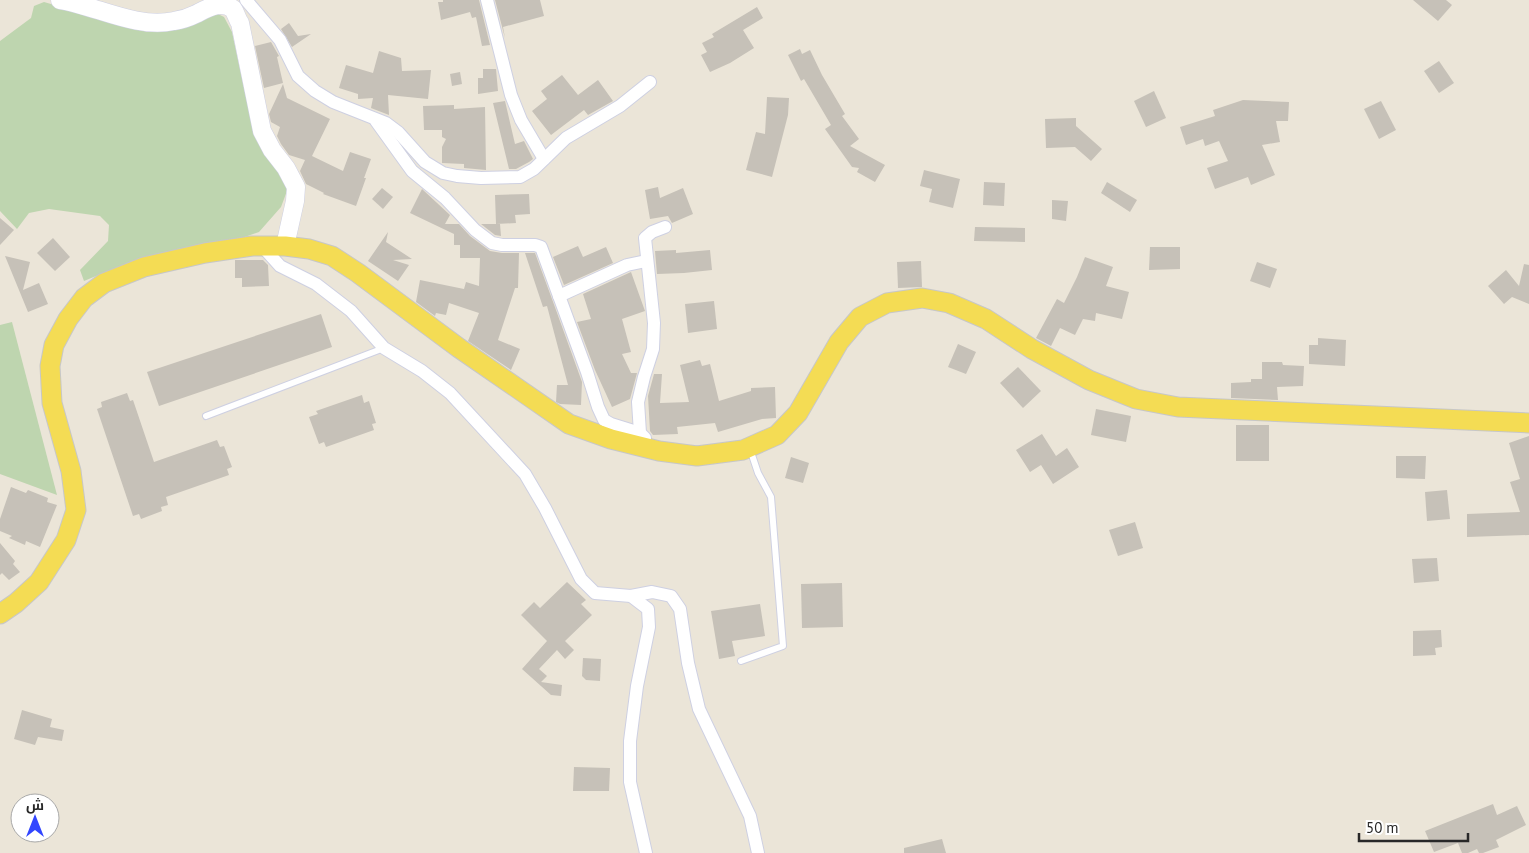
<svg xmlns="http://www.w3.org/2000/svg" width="1529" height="853" font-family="'PT Sans',Cairo,sans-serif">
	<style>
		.cemetery { fill: #bed5af }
		.building { fill: #c6c1b8 }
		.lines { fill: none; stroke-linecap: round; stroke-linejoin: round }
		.lane-casing { stroke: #ced0e2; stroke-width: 8 }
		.street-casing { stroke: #ced0e2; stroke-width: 14 }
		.secondary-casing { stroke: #ced0e2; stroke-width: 19 }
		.primary-casing { stroke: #c7c7c7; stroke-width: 21 }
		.lane { stroke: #fff; stroke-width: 6 }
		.street { stroke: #fff; stroke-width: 12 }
		.secondary { stroke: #fff; stroke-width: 18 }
		.primary { stroke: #f4dc54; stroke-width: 19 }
	</style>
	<rect width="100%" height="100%" fill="#ebe5d8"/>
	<g class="cemetery">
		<path d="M44 2 147 32 169 30 212 11 224 17 232 32 254 134 285 176 287 191 281 207 259 232 233 241 125 264 84 281 80 270 108 241 109 225 100 216 49 209 29 213 17 229 0 211V41L31 18 34 6Z"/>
		<path d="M12 322 57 495 0 474V325Z"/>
	</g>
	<g class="building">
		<path d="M443 0H479L490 45 482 46 476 17 472 18 470 12 441 20 438 2H443Z"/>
		<path d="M495 0H540L544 16 503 27 505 38Z"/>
		<path d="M1413 0H1446L1452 5 1438 21Z"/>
		<path d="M757 7 763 18 743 30 754 48 730 63 710 72 701 55 707 52 702 43 714 37 712 34Z"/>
		<path d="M289 23 298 36 311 34 292 47 281 29Z"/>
		<path d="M271 42 279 56 277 57 283 83 264 88 255 46Z"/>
		<path d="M800 49 802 54 810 50 822 75 845 114 842 116 859 139 850 146 885 165 875 182 857 172 859 168 852 167 825 129 831 125 804 79 801 81 788 55Z"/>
		<path d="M379 51 401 58 402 71 431 70 428 99 388 95 389 115 371 108 373 98 358 99V94L339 88 346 65 373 73Z"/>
		<path d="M1439 61 1454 83 1439 93 1424 71Z"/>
		<path d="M483 69H496L498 91 478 94V78H483Z"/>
		<path d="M460 72 462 84 452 86 450 74Z"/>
		<path d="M562 75 578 95 598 80 613 101 588 115 584 110 551 135 532 111 547 99 541 91Z"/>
		<path d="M283 84 287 98 330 119 312 156 343 171 350 152 371 159 364 178H366L356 206 323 194 324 193 306 184 300 171 305 160 289 155 281 144 277 136 280 127 271 122 269 114Z"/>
		<path d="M1154 91 1166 118 1146 127 1134 101Z"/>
		<path d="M767 97 789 98 788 115 772 177 746 170 756 132 765 134Z"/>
		<path d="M1243 100 1289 102 1288 121H1276L1280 142 1262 145 1275 175 1251 185 1248 177 1215 189 1207 168 1228 161 1219 141 1205 146 1203 139 1186 145 1180 127 1215 116 1213 110Z"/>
		<path d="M505 101 515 144 524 141 533 159 529 162 516 169H509L493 103Z"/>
		<path d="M1381 101 1396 130 1379 139 1364 109Z"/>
		<path d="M454 105V109L485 107 486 170 464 168V164L442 163V147L446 139 442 137V130H424L423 106Z"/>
		<path d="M1076 118V126L1102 149 1091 161 1075 147 1046 148 1045 119Z"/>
		<path d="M924 170 960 179 953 208 929 202 932 189 920 186Z"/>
		<path d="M984 182 1005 183 1004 206 983 205Z"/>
		<path d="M1107 182 1137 200 1130 212 1101 193Z"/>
		<path d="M658 187 660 198 683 188 693 214 672 223 668 216 650 219 645 190Z"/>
		<path d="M382 188 393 197 383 209 372 199Z"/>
		<path d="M422 189 450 215 445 224H459L470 236 490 251 502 253H519L518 288H515L498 340 520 349 511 370 468 341 479 313 449 303 446 315 436 313 435 316 416 302 420 280 464 289 466 282 479 286 480 258H460V245H454V234L410 213Z"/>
		<path d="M529 194 530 214 515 215 516 223 496 224 495 195Z"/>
		<path d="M1052 200 1068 201 1066 221 1052 219Z"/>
		<path d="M0 218 14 230 0 245Z"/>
		<path d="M481 224H500L501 236 495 235Z"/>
		<path d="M975 227 1025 228V242L974 241Z"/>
		<path d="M388 232 386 242 412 259 393 260 409 265 398 281 368 261Z"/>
		<path d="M53 238 70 257 55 271 37 253Z"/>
		<path d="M578 246 583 257 606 247 613 263 564 285 553 257Z"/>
		<path d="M1150 247H1180V269L1149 270Z"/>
		<path d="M676 250V253L710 250 712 270 684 273 657 274 655 251Z"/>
		<path d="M525 253H535L552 299 582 382 581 405 560 404 556 402 557 385H568L547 306 543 307Z"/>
		<path d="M5 256 30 262 23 290 39 283 48 304 28 312Z"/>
		<path d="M1085 257 1113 267 1106 286 1129 292 1122 319 1096 313 1095 321 1083 319 1075 335 1060 328 1051 346 1036 338 1057 299 1064 303 1077 277Z"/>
		<path d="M235 260H263L268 265 269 286 242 287V278H235Z"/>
		<path d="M921 261 922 287 898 288 897 262Z"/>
		<path d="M1257 262 1277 269 1270 288 1250 281Z"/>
		<path d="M1524 264 1529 265V304L1512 297 1504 304 1488 286 1506 270 1519 286Z"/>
		<path d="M631 272 645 311 622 319 631 352 622 354 631 373H637L630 399 612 407 595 370 577 322 591 319 583 294Z"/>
		<path d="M714 301 717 329 688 333 685 304Z"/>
		<path d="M321 314 332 347 159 406 147 372Z"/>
		<path d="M1318 338 1346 340 1345 366 1309 364V345H1318Z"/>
		<path d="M958 344 976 352 966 374 948 367Z"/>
		<path d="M700 360 702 366 710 364 719 401 751 391V388L775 387 776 418 762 419 718 432 715 423 677 427 678 434 653 435 650 431 648 396 654 374H662L660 403 689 402 680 365Z"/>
		<path d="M1262 362H1282L1283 365 1304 366 1303 386 1277 387 1278 400 1231 398V383L1251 382V379H1262Z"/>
		<path d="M1018 367 1041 391 1023 408 1000 383Z"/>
		<path d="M127 393 130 401 133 400 154 462 217 440 220 447 224 446 232 467 227 469 229 475 166 497 168 505 161 507 162 511 141 519 139 514 133 516 97 409 102 407 101 402Z"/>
		<path d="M362 395 364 403 369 401 376 423 372 424 374 430 326 447 324 442 319 444 309 417 318 414 316 411Z"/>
		<path d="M1096 409 1131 416 1126 442 1091 435Z"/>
		<rect x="1236" y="425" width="33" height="36"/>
		<path d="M1042 434 1056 456 1067 448 1079 467 1053 484 1041 465 1030 472 1016 450Z"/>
		<path d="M1529 436V535L1467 537V514L1520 512 1510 482 1520 479 1509 443Z"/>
		<path d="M1396 456H1426L1425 479 1396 478Z"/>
		<path d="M791 457 809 463 803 483 785 478Z"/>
		<path d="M11 487 26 493 28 490 48 498 47 502 57 505 40 547 26 541 25 545 9 538 12 536 0 531V519Z"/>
		<path d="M1447 490 1450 519 1427 521 1425 492Z"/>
		<path d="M1135 522 1143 548 1118 556 1109 530Z"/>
		<path d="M0 543 15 561 13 564 20 572 9 580 2 573 0 575Z"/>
		<path d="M1437 558 1439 581 1414 583 1412 559Z"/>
		<path d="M567 582 586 600 581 604 592 615 565 641 574 650 565 659 557 650 539 669 547 676 541 682 562 685 561 696 551 695 522 669 547 641 521 615 534 602 540 608Z"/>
		<path d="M842 583 843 627 802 628 801 584Z"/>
		<path d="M760 604 765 636 732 641 735 656 719 659 711 611Z"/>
		<path d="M1441 630 1442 647 1435 648 1436 655 1413 656V631Z"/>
		<path d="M583 658 601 659 600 681 586 680 582 676Z"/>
		<path d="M22 710 52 719 50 727 64 730 62 741 38 737 35 745 14 739Z"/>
		<path d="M574 767 610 768 609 791H573Z"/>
		<path d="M1493 804 1497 815 1517 806 1526 825 1496 840 1499 847 1483 853H1479L1477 849 1468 853H1462L1458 843 1434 852 1425 831Z"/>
		<path d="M942 839 946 853H904V848Z"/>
	</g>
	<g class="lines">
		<g class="lane-casing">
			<g id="lane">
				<path d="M206 416 384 348"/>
				<path d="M741 661 783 646 771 497 758 473 750 449"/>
			</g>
		</g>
		<g class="street-casing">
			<g id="street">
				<path d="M246 0 280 40 298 76 315 91 333 102 386 123 398 132 425 162 443 173 457 176 481 178 520 177 534 169 566 138 620 106 650 82"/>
				<path d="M487 0 511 95 521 120 544 159"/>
				<path d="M376 121 412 171 445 198 475 230 492 243 502 245H535L541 247 587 372 598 407 604 420 611 424 640 433"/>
				<path d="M262 246 280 266 316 284 351 311 384 348 422 371 450 393 525 474 545 508 581 579 595 593 631 596 648 609 649 627 637 686 630 741V782L646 853"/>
				<path d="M559 296 627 265 646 261"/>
				<path d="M645 438 640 433 638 402 644 377 653 349 654 323 645 238 652 232 665 227"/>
				<path d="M631 596 652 592 671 596 680 609 688 663 699 709 750 816 758 853"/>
			</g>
		</g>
		<g class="secondary-casing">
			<path id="secondary" d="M60 0C97 6 136 29 174 21 181 20 190 17 196 14 208 8 221 0 233 9 236 13 237 19 240 23L262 131 272 150 286 168 296 187 295 201 285 246"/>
		</g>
		<g class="primary-casing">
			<path id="primary" d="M0 614 16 603 39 582 66 540 76 510 71 471 52 403 50 366 54 345 68 319 84 298 104 283 144 267 205 253 252 246H285L309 249 332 256 358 273 459 348 569 424 611 439 659 451 697 456 743 450 777 435 798 413 839 342 860 317 887 303 922 298 949 303 986 319 1032 349 1089 380 1136 399 1178 407 1529 423"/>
		</g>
		<use href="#lane" class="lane"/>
		<use href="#street" class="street"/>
		<use href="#secondary" class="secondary"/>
		<use href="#primary" class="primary"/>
	</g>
	<g transform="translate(35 818)"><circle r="24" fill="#ffffff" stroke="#a9a9a9"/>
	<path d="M0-4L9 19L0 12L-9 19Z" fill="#3246ff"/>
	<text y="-8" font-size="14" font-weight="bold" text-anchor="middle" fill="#282828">ش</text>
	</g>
	<path d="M1359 833v8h109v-8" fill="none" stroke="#282828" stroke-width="2.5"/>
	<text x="1366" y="833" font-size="15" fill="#282828" stroke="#ffffff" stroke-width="4" paint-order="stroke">50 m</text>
</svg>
